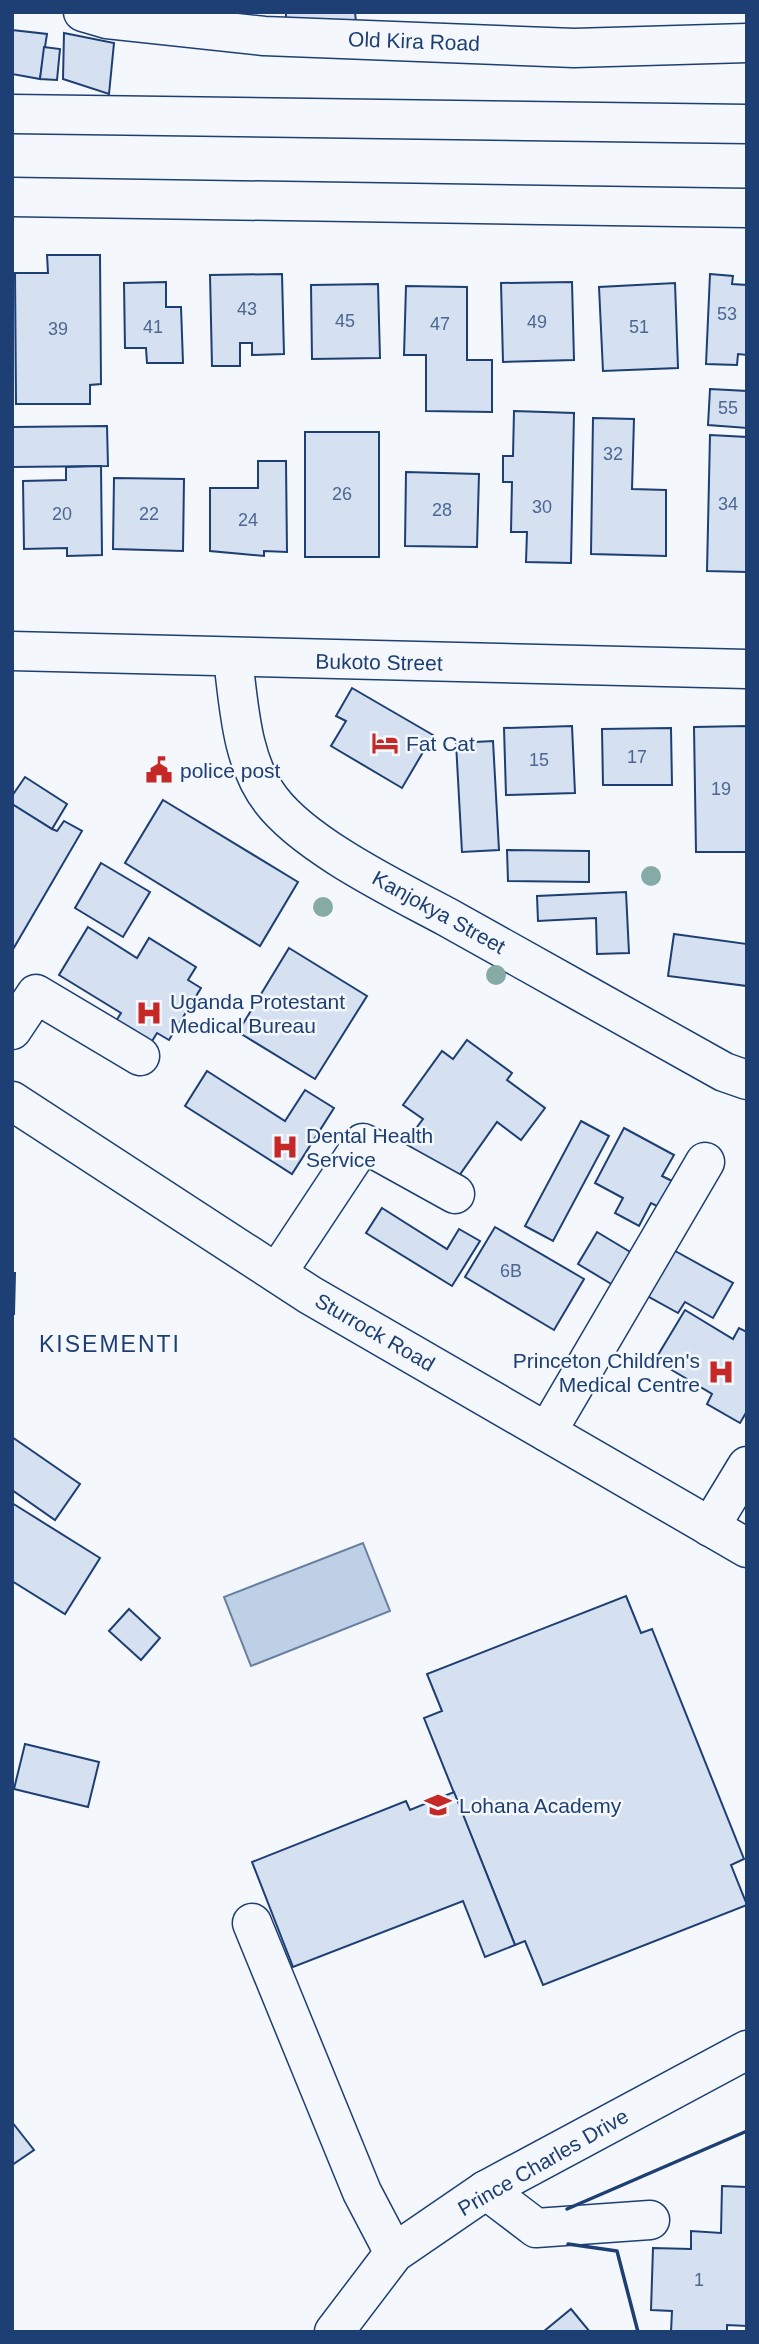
<svg xmlns="http://www.w3.org/2000/svg" width="759" height="2344" font-family="Helvetica,sans-serif">
	<style>
		.water { fill: #bed0e5; stroke: #687fa3; stroke-width: 2 }
		.building { fill: #d5e0f0; stroke: #1d3f73; stroke-width: 2 }
		.lines { fill: none; stroke-linecap: round; stroke-linejoin: round }
		.minor-casing { stroke: #1d3f73; stroke-width: 41 }
		.major-casing { stroke: #1d3f73; stroke-width: 41 }
		.minor { stroke: #f4f7fb; stroke-width: 38 }
		.major { stroke: #f4f7fb; stroke-width: 38 }
		.wall { stroke: #1d3f73; stroke-width: 3.5 }
		.tree { fill: #86aba6 }
		.labels { text-anchor: middle; dominant-baseline: central; stroke-width: 5; stroke-linejoin: round; paint-order: stroke }
		.number-label { font-size: 18px; fill: #4b6792 }
		.street-label { font-size: 21px; fill: #1d3f73; stroke: #f4f7fb }
		.poi-label { font-size: 21px; fill: #1d3f73; stroke: #f4f7fb; text-anchor: start }
		.neighbourhood-label { font-size: 23px; letter-spacing: 2px; fill: #1d3f73; stroke: #f4f7fb }
	</style>
	<rect width="100%" height="100%" fill="#f4f7fb"/>
	<path class="water" d="M363 1543 390 1611 251 1666 224 1597Z"/>
	<g class="building">
		<path d="M286 12H355L357 33 286 27Z"/>
		<path d="M12 30 47 34 40 79 12 74Z"/>
		<path d="M64 33 114 43 109 94 63 79Z"/>
		<path d="M44 47 60 49 57 80 40 79Z"/>
		<path d="M47 255H100L101 384 90 385V404H16L15 273H48Z"/>
		<path d="M282 274 284 354 252 355V343H240V366H212L210 275Z"/>
		<path d="M710 274 733 276 732 284 747 285V355L738 354 737 365 706 364Z"/>
		<path d="M166 282V307H181L183 363H147L146 348H125L124 283Z"/>
		<path d="M572 282 574 360 503 362 501 283Z"/>
		<path d="M675 283 678 368 603 371 599 287Z"/>
		<path d="M378 284 380 358 312 359 311 285Z"/>
		<path d="M406 286 467 287V360H492V412L426 411V355H404Z"/>
		<path d="M710 389 747 391V428L708 425Z"/>
		<path d="M514 411 574 413 571 563 526 562 527 532H511L512 482H503V456H513Z"/>
		<path d="M593 418 634 419 632 489 666 490V556L591 554Z"/>
		<path d="M107 426 108 466 12 467V427Z"/>
		<rect x="305" y="432" width="74" height="125"/>
		<path d="M710 435 747 437V572L707 571Z"/>
		<path d="M258 461H286L287 552 264 551V556L210 551V488H258Z"/>
		<path d="M101 466 102 555 67 556V548L24 549 23 481 66 480V467Z"/>
		<path d="M406 472 479 474 477 547 405 546Z"/>
		<path d="M114 478 184 479 183 551 113 549Z"/>
		<path d="M352 688 433 735 402 788 331 746 346 721 336 716Z"/>
		<path d="M572 726 575 793 506 795 504 728Z"/>
		<path d="M747 726V852H696L694 727Z"/>
		<path d="M671 728 672 785H603L602 729Z"/>
		<path d="M493 741 499 850 462 852 456 743Z"/>
		<path d="M25 777 67 804 52 829 12 804V796Z"/>
		<path d="M163 800 298 882 260 946 125 863Z"/>
		<path d="M12 804 52 829 57 831 64 821 82 831 12 951Z"/>
		<path d="M507 850 589 851V882L508 881Z"/>
		<path d="M101 863 150 892 123 937 75 908Z"/>
		<path d="M626 892 629 953 597 954 596 918 538 921 537 896Z"/>
		<path d="M88 927 137 958 149 938 196 967 188 980 201 988 169 1040 157 1033 146 1051 111 1029 121 1013 59 975Z"/>
		<path d="M674 934 747 944V986L668 976Z"/>
		<path d="M289 948 367 996 315 1079 238 1032Z"/>
		<path d="M467 1040 512 1073 507 1080 545 1108 521 1140 497 1122 456 1180 405 1143 423 1119 403 1105 442 1051 453 1059Z"/>
		<path d="M207 1071 285 1121 305 1090 334 1108 292 1174 185 1106Z"/>
		<path d="M581 1121 609 1136 553 1241 525 1226Z"/>
		<path d="M624 1128 674 1155 662 1176 674 1182 661 1208 651 1203 639 1226 615 1213 623 1198 595 1183Z"/>
		<path d="M382 1208 447 1249 459 1229 480 1241 452 1286 366 1233Z"/>
		<path d="M495 1227 584 1279 554 1330 465 1277Z"/>
		<path d="M597 1232 637 1256 618 1288 578 1264Z"/>
		<path d="M668 1247 733 1283 713 1318 685 1302 678 1313 642 1293Z"/>
		<path d="M12 1273H15L14 1314H12Z"/>
		<path d="M685 1310 733 1339 739 1328 747 1332V1411L740 1423 707 1404 712 1394 655 1360Z"/>
		<path d="M12 1437 80 1484 55 1520 12 1490Z"/>
		<path d="M12 1503 100 1558 65 1614 12 1581Z"/>
		<path d="M626 1596 641 1633 652 1629 744 1859 731 1865 747 1905 543 1985 525 1941 515 1945 424 1718 442 1711 427 1674Z"/>
		<path d="M129 1609 160 1638 141 1660 109 1631Z"/>
		<path d="M25 1744 99 1762 88 1807 14 1789Z"/>
		<path d="M454 1792 515 1945 485 1957 463 1901 293 1967 252 1862 406 1801 410 1810Z"/>
		<path d="M12 2122 34 2150 12 2165Z"/>
		<path d="M722 2186 747 2187V2326L727 2325V2332H671L672 2311 651 2310 653 2248 691 2249V2231L721 2233Z"/>
		<path d="M571 2309 590 2332H543Z"/>
	</g>
	<g class="lines">
		<g class="minor-casing">
			<g id="minor">
				<path d="M83 12 107 19 264 36 574 48 747 43"/>
				<path d="M12 651 747 669"/>
				<path d="M233 659C239 705 241 761 271 800 306 846 395 889 447 917 539 969 632 1020 724 1072L747 1080"/>
				<path d="M12 1030 36 994 140 1056"/>
				<path d="M12 1101 310 1295 747 1548"/>
				<path d="M277 1273 363 1143 455 1194"/>
				<path d="M547 1432 705 1162"/>
				<path d="M710 1527 747 1466"/>
				<path d="M252 1923 362 2192 394 2253"/>
				<path d="M486 2190 536 2228 650 2220"/>
				<path d="M334 2332 394 2253 486 2190 747 2050"/>
			</g>
		</g>
		<g class="major-casing">
			<g id="major">
				<path d="M12 114 747 124"/>
				<path d="M12 197 747 208"/>
			</g>
		</g>
		<use href="#minor" class="minor"/>
		<use href="#major" class="major"/>
		<g class="wall">
			<path d="M567 2209 747 2131"/>
			<path d="M568 2244 617 2251 638 2332"/>
		</g>
	</g>
	<g class="tree">
		<circle cx="651" cy="876" r="10"/>
		<circle cx="323" cy="907" r="10"/>
		<circle cx="496" cy="975" r="10"/>
	</g>
	<defs>
		<g id="hotel-bare" transform="scale(2.1)"><path d="M-6-4.5h1.5V1H6V5H4.5V3h-9V5H-6ZM-4 0a1.8 1.8 0 1 1 3.6 0ZM.5 0V-2.5h3Q6-2.5 6 0Z" fill="#c62828" stroke="#f4f7fb" stroke-width="2.5" paint-order="stroke"/></g>
		<g id="civic-bare" transform="scale(2.1)"><path d="M-.6-6.5H3V-4.5H.6V-3L4-1V1h2V6H-6V1h2V-1L-.6-3ZM-1.2 2.5V6h2.4V2.5Z" fill="#c62828" stroke="#f4f7fb" stroke-width="2.5" paint-order="stroke"/></g>
		<g id="hospital-bare" transform="scale(2.1)"><path d="M-5-5h3v3.5h4V-5h3V5h-3V1.5h-4V5h-3Z" fill="#c62828" stroke="#f4f7fb" stroke-width="2.5" paint-order="stroke"/></g>
		<g id="school-bare" transform="scale(2.1)"><path d="M0-5L7-2L0 1L-7-2ZM-4 1L0 2.5L4 1V4Q0 6-4 4Z" fill="#c62828" stroke="#f4f7fb" stroke-width="2.5" paint-order="stroke"/></g>
	</defs>
	<g fill-rule="evenodd">
		<use href="#hotel-bare" x="385" y="743"/>
		<use href="#civic-bare" x="159" y="770"/>
		<use href="#hospital-bare" x="149" y="1013"/>
		<use href="#hospital-bare" x="285" y="1147"/>
		<use href="#hospital-bare" x="721" y="1372"/>
		<use href="#school-bare" x="438" y="1805"/>
	</g>
	<g class="labels">
		<g class="number-label">
			<text x="247" y="309">43</text>
			<text x="727" y="314">53</text>
			<text x="345" y="321">45</text>
			<text x="537" y="322">49</text>
			<text x="440" y="324">47</text>
			<text x="153" y="327">41</text>
			<text x="639" y="327">51</text>
			<text x="58" y="329">39</text>
			<text x="728" y="408">55</text>
			<text x="613" y="454">32</text>
			<text x="342" y="494">26</text>
			<text x="728" y="504">34</text>
			<text x="542" y="507">30</text>
			<text x="442" y="510">28</text>
			<text x="62" y="514">20</text>
			<text x="149" y="514">22</text>
			<text x="248" y="520">24</text>
			<text x="637" y="757">17</text>
			<text x="539" y="760">15</text>
			<text x="721" y="789">19</text>
			<text x="511" y="1271">6B</text>
			<text x="699" y="2280">1</text>
		</g>
		<g class="street-label">
			<text transform="translate(414 41) rotate(2)">Old Kira Road</text>
			<text transform="translate(379 662) rotate(1)">Bukoto Street</text>
			<text transform="translate(439 912) rotate(29)">Kanjokya Street</text>
			<text transform="translate(375 1332) rotate(30)">Sturrock Road</text>
			<text transform="translate(543 2162) rotate(-30)">Prince Charles Drive</text>
		</g>
		<g class="poi-label">
			<text x="406" y="743">Fat Cat</text>
			<text x="180" y="770">police post</text>
			<text x="170" y="1001">Uganda Protestant<tspan x="170" dy="24">Medical Bureau</tspan></text>
			<text x="306" y="1135">Dental Health<tspan x="306" dy="24">Service</tspan></text>
			<text x="700" y="1360" text-anchor="end">Princeton Children's<tspan x="700" dy="24">Medical Centre</tspan></text>
			<text x="459" y="1805">Lohana Academy</text>
		</g>
		<g class="neighbourhood-label">
			<text x="110" y="1344">KISEMENTI</text>
		</g>
	</g>
	<rect width="759" height="2344" fill="none" stroke="#1d3f73" stroke-width="28"/>
</svg>
